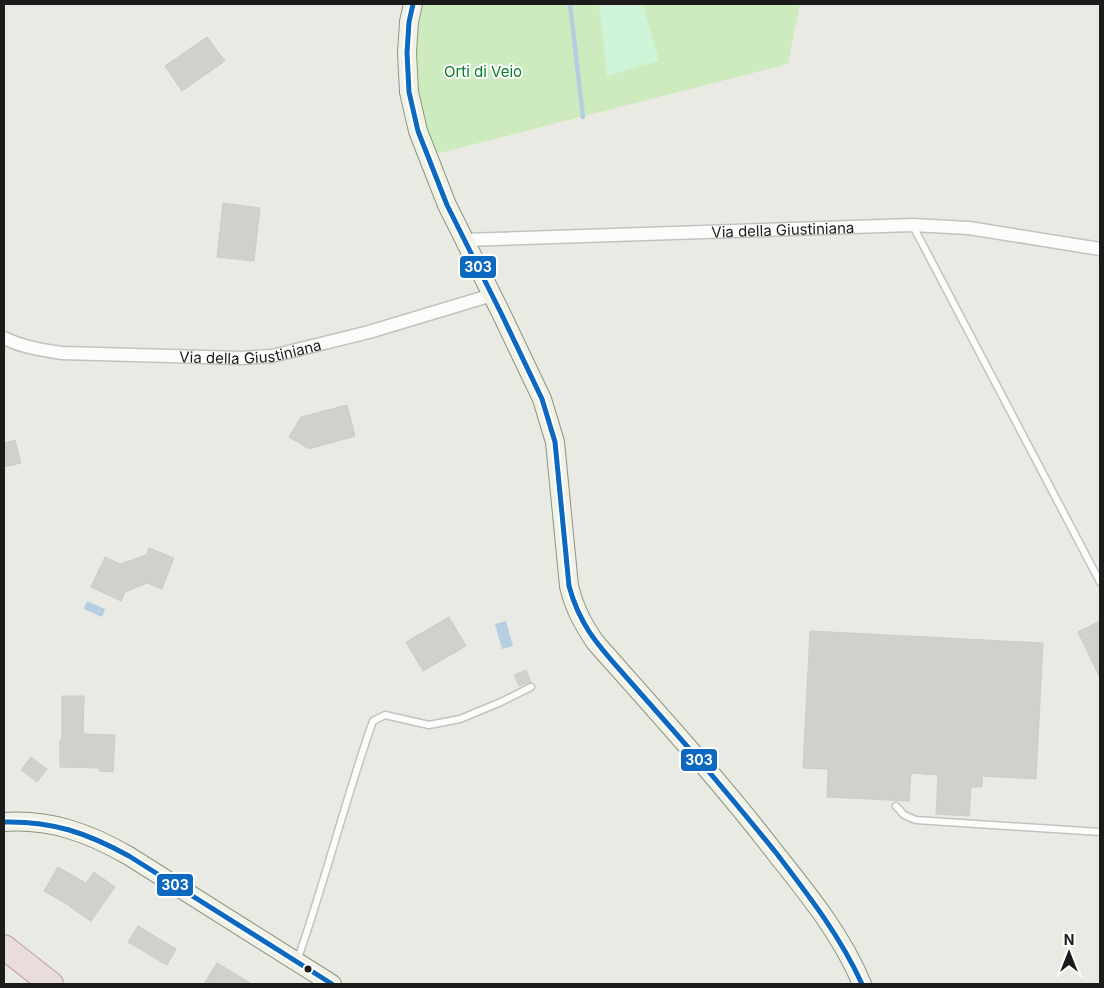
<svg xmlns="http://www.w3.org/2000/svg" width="1104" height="988" font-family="Inter,sans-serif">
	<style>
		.grass { fill: #ceebc0 }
		.park { fill: #cff4d7 }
		.water { fill: #b5cee0 }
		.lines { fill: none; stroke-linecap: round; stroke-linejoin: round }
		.stream { stroke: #b5cee0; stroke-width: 4.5 }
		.building { fill: #d1d0cb; stroke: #cdcbc5 }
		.lane-casing { stroke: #c2c2c0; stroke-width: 9 }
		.street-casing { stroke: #c2c2c0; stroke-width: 15 }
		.secondary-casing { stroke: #8e957c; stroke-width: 20 }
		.highway-casing { stroke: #c19b9e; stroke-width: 26 }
		.lane { stroke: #fcfcfb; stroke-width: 6 }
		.street { stroke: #fcfcfb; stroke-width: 12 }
		.secondary { stroke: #f0f2e8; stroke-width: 18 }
		.highway { stroke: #e9dddc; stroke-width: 24 }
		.bus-1-casing { stroke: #fff; stroke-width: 9 }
		.bus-1 { stroke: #0c69bf; stroke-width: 5 }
		.bus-dot { fill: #1b1b1b; stroke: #fff; stroke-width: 2 }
		.labels { text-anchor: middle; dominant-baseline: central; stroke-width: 4; stroke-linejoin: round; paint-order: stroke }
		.park-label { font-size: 15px; fill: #067d28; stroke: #fff }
		.street-label { font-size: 15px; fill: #1b1b1b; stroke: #fff }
		.line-badge { stroke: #fff; stroke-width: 2 }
		.badge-label { font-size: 14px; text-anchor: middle; font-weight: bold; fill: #fff }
	</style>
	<rect width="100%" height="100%" fill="#eaeae4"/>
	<path class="grass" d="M424 4H800L788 64 428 156 415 82 416 46 420 18Z"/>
	<path class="park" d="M599 4H638L644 8 659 61 607 76Z"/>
	<g class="water">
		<path d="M87 601 105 609 102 617 84 609Z"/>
		<path d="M506 621 513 646 502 649 495 624Z"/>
	</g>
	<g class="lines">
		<path class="stream" d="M570 4 583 117"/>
	</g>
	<g class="building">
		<path d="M207 37 225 61 182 91 165 66Z"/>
		<path d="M223 203 260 208 254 261 217 257Z"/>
		<path d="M347 405 355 436 309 449 289 437 301 417Z"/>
		<path d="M15 440 21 463 4 467V443Z"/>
		<path d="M149 548 174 558 162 589 147 583 125 592 121 601 91 587 105 557 120 564 146 555Z"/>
		<path d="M449 617 466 646 423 671 406 642Z"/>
		<path d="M1100 621V678L1078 632Z"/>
		<path d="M810 631 1043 643 1036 779 982 776V787H971L969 816 936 814 938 775 911 773 909 801 827 797 828 769 803 768Z"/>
		<path d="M526 670 531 682 519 686 514 675Z"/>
		<path d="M62 696H84L83 734 115 735 113 772 99 771V768L60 767V740H62Z"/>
		<path d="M31 757 47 769 37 782 21 770Z"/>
		<path d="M58 867 86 883 94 872 115 887 91 921 70 907V906L44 891Z"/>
		<path d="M138 926 176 949 167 965 128 942Z"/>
		<path d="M217 963 252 984H204Z"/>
	</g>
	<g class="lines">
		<g class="lane-casing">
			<g id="lane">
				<path d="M913 226 1100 582"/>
				<path d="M896 806 904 815 916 820 1100 832"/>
				<path d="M297 961C325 882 345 800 373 721L385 715 429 725 460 719 501 702 531 687"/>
			</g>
		</g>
		<g class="street-casing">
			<g id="street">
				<path id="s1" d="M464 240 912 225 969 228 1100 249"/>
				<path id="s2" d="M4 338C22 347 42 350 62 353L240 358 272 356 369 332 492 295"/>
			</g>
		</g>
		<g class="secondary-casing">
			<g id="secondary">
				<path d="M413 4 409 22 407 53 409 92 418 131 447 205 501 313 542 399 555 442 569 586C574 608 583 624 595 642 657 712 720 781 777 855 809 895 842 936 862 984"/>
				<path d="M4 822C51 819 89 833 129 856L332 984"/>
			</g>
		</g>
		<g class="highway-casing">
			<path id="highway" d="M4 947 51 984"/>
		</g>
		<use href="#lane" class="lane"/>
		<use href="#street" class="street"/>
		<use href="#secondary" class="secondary"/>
		<use href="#highway" class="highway"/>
		<g class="bus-1-casing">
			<g id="bus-1">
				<path d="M413 4 409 22 407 53 409 92 418 131 447 205 501 313 542 399 555 442 569 586C580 627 600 647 627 678 642 695 657 712 672 729 708 770 743 812 777 854 809 896 840 936 862 984"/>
				<path d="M4 822C53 821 87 833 129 856L332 984"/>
			</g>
		</g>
		<use href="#bus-1" class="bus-1"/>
	</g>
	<circle class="bus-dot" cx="308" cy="969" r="4.5"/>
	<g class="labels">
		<g class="park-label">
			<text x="483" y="71">Orti di Veio</text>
		</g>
		<g class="street-label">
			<text stroke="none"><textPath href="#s1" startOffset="319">Via della Giustiniana</textPath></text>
			<text stroke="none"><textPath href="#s2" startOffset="249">Via della Giustiniana</textPath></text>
		</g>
	</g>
	<g class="line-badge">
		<rect x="459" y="255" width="38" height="24" rx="5" fill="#0c69bf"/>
		<rect x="680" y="748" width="38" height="24" rx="5" fill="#0c69bf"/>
		<rect x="156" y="873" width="38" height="24" rx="5" fill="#0c69bf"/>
	</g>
	<g class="badge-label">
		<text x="478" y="272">303</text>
		<text x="699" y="765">303</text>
		<text x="175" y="890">303</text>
	</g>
	<rect width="1104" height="988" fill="none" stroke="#1b1b1b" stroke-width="10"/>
	<g transform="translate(1069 953)" stroke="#ffffff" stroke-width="4" paint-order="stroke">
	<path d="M0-4L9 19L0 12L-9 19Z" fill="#1b1b1b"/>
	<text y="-8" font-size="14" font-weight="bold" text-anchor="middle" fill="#1b1b1b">N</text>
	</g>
</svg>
